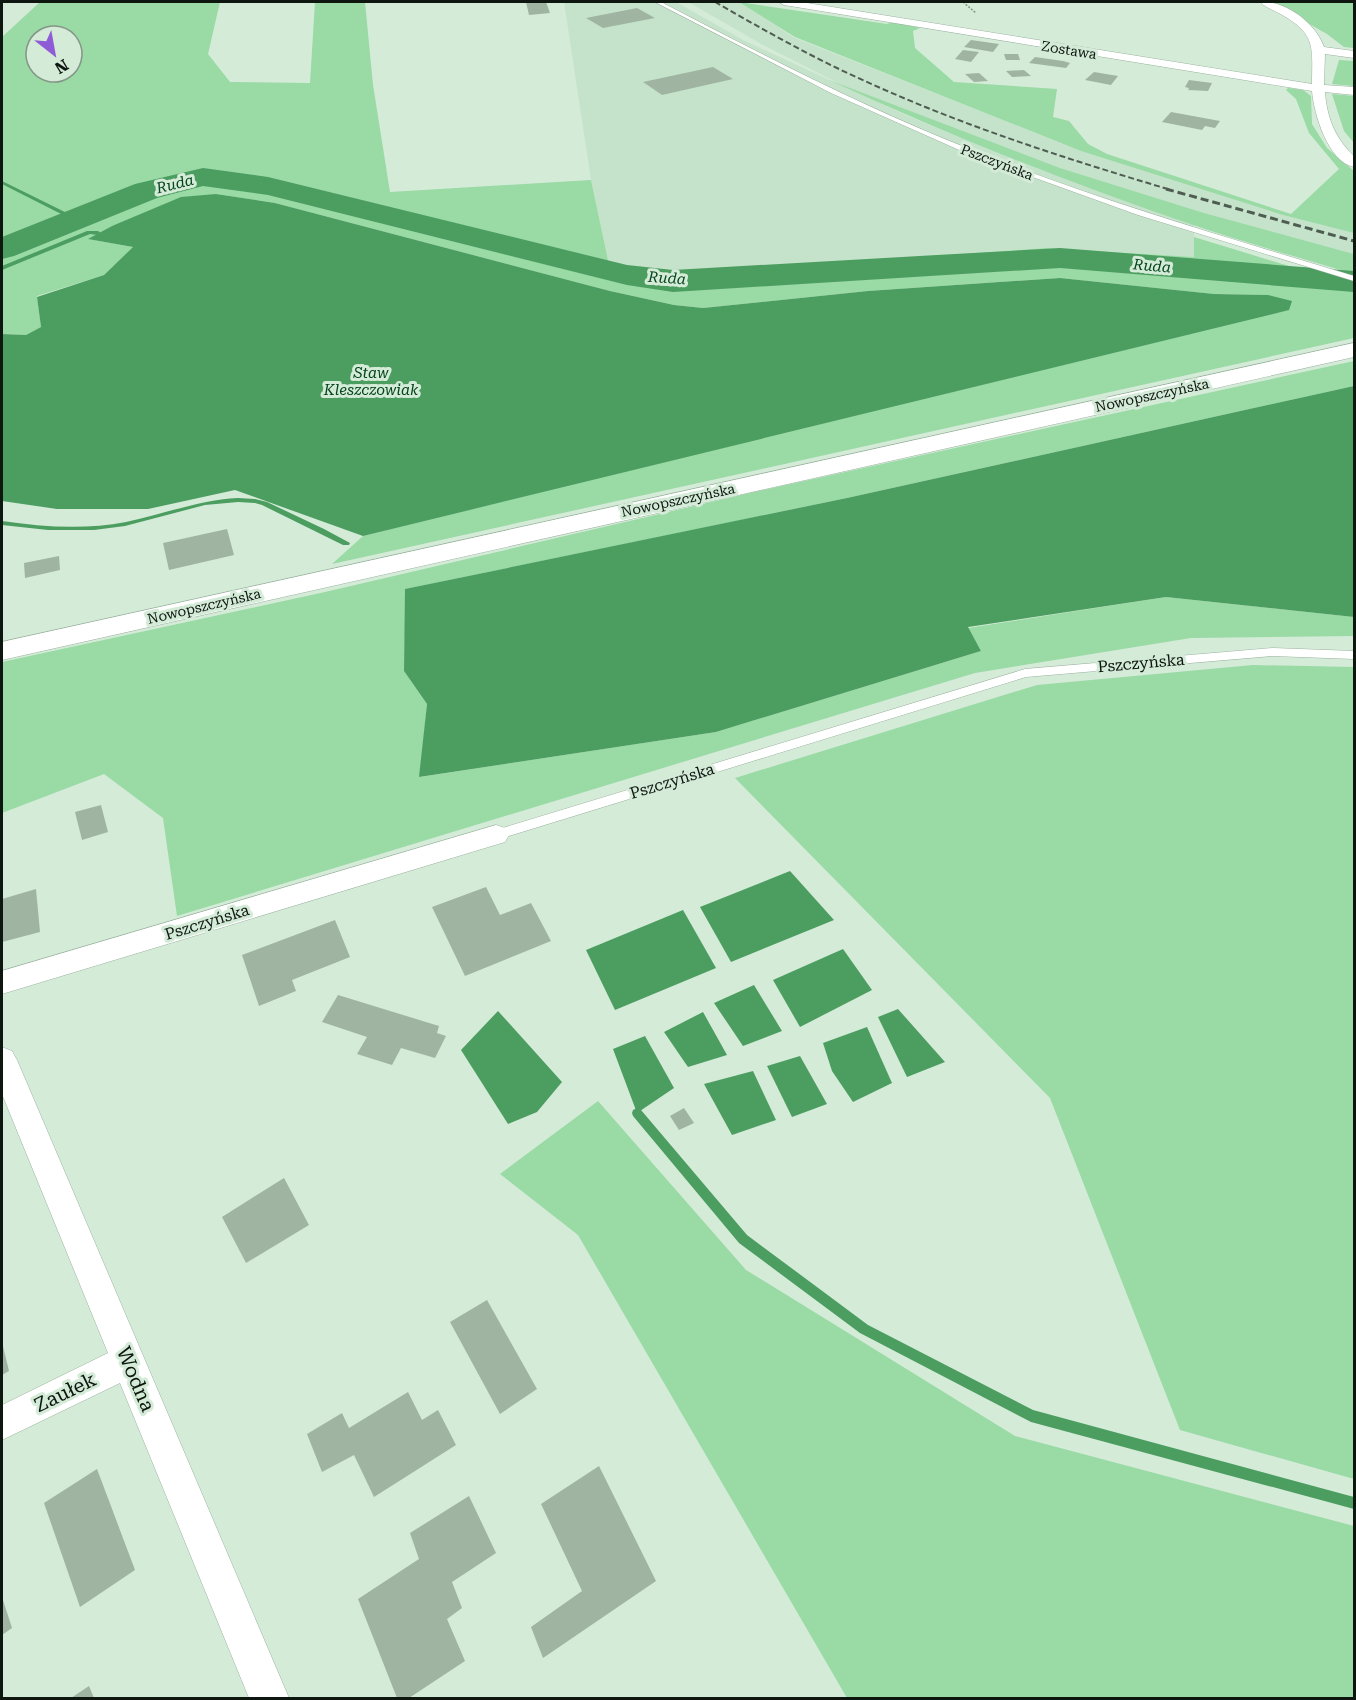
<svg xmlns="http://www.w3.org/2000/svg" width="1356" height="1700" font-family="'Roboto Serif',serif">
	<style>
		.built { fill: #c5e3ca }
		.green { fill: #99daa5; fill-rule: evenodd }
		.water { fill: #4c9d60 }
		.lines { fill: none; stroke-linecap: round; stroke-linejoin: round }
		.stream { fill: #4c9d60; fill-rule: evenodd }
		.river { fill: #4c9d60; fill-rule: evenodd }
		.building { fill: #9fb5a2 }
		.lane-casing { stroke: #9cb2a0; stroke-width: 1 }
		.street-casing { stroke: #9cb2a0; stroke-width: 1 }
		.secondary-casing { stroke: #9cb2a0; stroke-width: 1 }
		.path { stroke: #859688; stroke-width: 1.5; stroke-dasharray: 2 1.5; stroke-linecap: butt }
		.lane { fill: #fff; fill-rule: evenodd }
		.street { fill: #fff; fill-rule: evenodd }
		.secondary { fill: #fff; fill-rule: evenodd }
		.rail-far1 { stroke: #4f5c52; stroke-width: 2; stroke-dasharray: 6 3; stroke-linecap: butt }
		.rail { stroke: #4f5c52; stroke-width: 3; stroke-dasharray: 8 4; stroke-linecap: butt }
		.labels { text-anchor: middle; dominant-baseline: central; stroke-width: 6; stroke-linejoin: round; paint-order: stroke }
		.far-street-label { font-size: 14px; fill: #0e1610; stroke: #d4ebd8 }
		.far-water-label { font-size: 15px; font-style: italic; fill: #04441b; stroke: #d4ebd8 }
		.street-label { font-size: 16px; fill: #0e1610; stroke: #d4ebd8 }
		.near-street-label { font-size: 20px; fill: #0e1610; stroke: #d4ebd8 }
	</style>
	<rect width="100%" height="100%" fill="#d4ebd8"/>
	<g class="built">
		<path d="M564 2H676L745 41 910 117 1033 167 1194 225V257L1046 248 669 275 609 265 591 180Z"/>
		<path d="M688 2H739L795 38 1081 151 1283 215 1354 233V254L1204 213 1060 168 1020 153 842 85 763 45Z"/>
	</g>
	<g class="green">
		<path d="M40 2H220L208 54 230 82 310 83 315 2H365L373 85 390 192 591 180 609 265 669 275 1046 248 1194 257V237L1354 286V338L332 564 363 536 1268 295 1214 294 1060 278 868 291 703 308 674 305 610 291 275 203 216 194 112 226 89 239 133 247 104 275 37 296 41 327 26 335 2 334V37ZM36 36H72V72H36Z"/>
		<path d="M739 2 887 24 893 22 920 28 913 31 915 48 954 82 1057 89 1053 117 1069 121 1088 144 1107 154 1291 214 1339 169 1309 133 1296 99 1286 90 1288 88 1303 90 1311 96 1312 124 1327 148 1354 171V233L1283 215 1081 151 795 37Z"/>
		<path d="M1270 2H1354V48L1344 47 1327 34Z"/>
		<path d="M1339 60 1354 61V86L1332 84Z"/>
		<path d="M829 80 1060 168 1204 213 1354 254V274C1301 258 1246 243 1193 225 1069 183 948 135 829 80Z"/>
		<path d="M1332 94 1354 96V143L1344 131Z"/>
		<path d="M1354 361V386L847 498 406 589 404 671 427 704 420 777 716 732 981 651 968 628 1166 597 1354 617V636L1191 638 975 673 177 916 163 818 104 774 2 813V662L325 592 754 492Z"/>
		<path d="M1253 665 1354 667V1479L1180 1430 1050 1098 735 778 1037 685Z"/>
		<path d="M598 1101 746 1270 1015 1436 1354 1526V1698H847L578 1235 500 1174Z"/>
	</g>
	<g class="water">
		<path d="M216 194 275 203 610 291 674 305 703 308 868 291 1060 278 1214 294 1268 295 1292 301 1289 310 363 536 235 490 148 509H57L2 501V334L26 335 41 327 37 297 104 275 133 247 88 239 112 226 181 197Z"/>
		<path d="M1354 386V617L1166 597 968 627 981 651 716 732 419 777 427 704 404 671 405 589 847 498Z"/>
		<path d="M790 871 834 920 731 962 700 907Z"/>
		<path d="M683 910 716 968 615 1010 586 950Z"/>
		<path d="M843 949 872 990 800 1027 773 980Z"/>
		<path d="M754 985 782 1031 743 1046 714 1003Z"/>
		<path d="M898 1009 945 1062 907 1077 878 1017Z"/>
		<path d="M498 1011 562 1082 537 1112 508 1124 461 1050Z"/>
		<path d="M703 1012 727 1055 688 1067 664 1032Z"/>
		<path d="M867 1027 892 1083 853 1102 832 1071 823 1043Z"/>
		<path d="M645 1036 674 1088 637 1113 613 1049Z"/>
		<path d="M800 1056 827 1104 792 1117 767 1066Z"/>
		<path d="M753 1071 776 1120 732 1135 704 1084Z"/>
	</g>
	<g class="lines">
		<g class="stream">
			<path d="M2 181 77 218 78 219 73 220 2 184Z"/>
			<path d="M87 231H98L101 233 98 235 90 234 2 270V266Z"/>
			<path d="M238 498 255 499 267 502 324 529 350 543 349 545H343L262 505 255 503 238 502 205 505 125 526 94 530H48L2 525V521C43 527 85 530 126 522 164 514 199 500 238 498Z"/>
			<path d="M637 1108 641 1110 747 1235 868 1325 1033 1410 1354 1497V1509L1031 1422 860 1333 739 1243 633 1116 632 1113 633 1110Z"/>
		</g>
		<path class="river" d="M203 168 268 177 627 265 673 270 1060 248 1354 271V292L1060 268 673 292 627 285 268 195 203 186 157 198 14 256 2 259V237L135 184Z"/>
	</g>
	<g class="building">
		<path d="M526 2H546L550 13 529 15Z"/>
		<path d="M637 8 655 18 603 28 586 18Z"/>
		<path d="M971 40 999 44 993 52 964 47Z"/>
		<path d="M963 50 979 52 971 62 955 59Z"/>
		<path d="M1004 54H1018L1020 60H1006Z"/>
		<path d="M1035 57 1063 61 1070 63 1066 68 1029 63Z"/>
		<path d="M713 67 733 79 662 95 643 82Z"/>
		<path d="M1024 70 1031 76 1012 77 1006 71Z"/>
		<path d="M1094 72 1118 76 1111 85 1085 80Z"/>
		<path d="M979 73 988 81 974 82 965 74Z"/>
		<path d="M1189 80 1212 83 1208 91 1188 90 1189 88 1185 87Z"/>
		<path d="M1171 112 1220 121 1215 128 1205 126 1202 130 1162 122Z"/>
		<path d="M227 529 234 555 169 570 163 543Z"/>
		<path d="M59 556 60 570 25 578 24 563Z"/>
		<path d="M101 805 108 832 82 840 75 812Z"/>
		<path d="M486 887 500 915 531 903 551 941 465 976 432 907Z"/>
		<path d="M36 889 40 932 2 942V899Z"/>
		<path d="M335 920 350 957 292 980 296 991 259 1006 242 955Z"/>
		<path d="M338 995 439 1026 437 1033 446 1036 435 1058 401 1048 392 1065 357 1054 367 1037 322 1022Z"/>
		<path d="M684 1108 694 1123 679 1130 670 1116Z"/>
		<path d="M284 1178 309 1225 246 1263 222 1217Z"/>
		<path d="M487 1300 537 1389 500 1414 450 1322Z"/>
		<path d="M2 1342 9 1371 2 1375Z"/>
		<path d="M408 1392 422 1420 438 1410 456 1445 374 1497 354 1455 322 1472 307 1434 342 1413 349 1428Z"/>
		<path d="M599 1466 656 1581 543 1658 531 1627 582 1591 541 1504Z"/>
		<path d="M97 1469 135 1570 80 1607 44 1503Z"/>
		<path d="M469 1496 496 1553 452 1582 462 1608 447 1619 465 1661 409 1698H397L358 1599 419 1559 410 1533Z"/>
		<path d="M2 1597 12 1628 2 1635Z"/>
		<path d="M89 1686 94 1698H71Z"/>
	</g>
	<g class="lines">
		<g class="lane-casing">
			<g id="lane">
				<path d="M655 2H661C763 55 865 108 972 150 1097 200 1226 237 1354 276V281L1138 215 966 153 831 93Z"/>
				<path d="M1273 648 1354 651V659L1273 656 1026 677 496 840 489 835 496 830 1025 669Z"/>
			</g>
		</g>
		<g class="street-casing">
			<g id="street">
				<path d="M779 2H801L1312 84C1312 50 1317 35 1284 16 1276 11 1266 8 1260 2 1285 0 1316 23 1324 47L1354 51V58L1325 54 1324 85 1354 87V95L1325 92C1327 118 1335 138 1354 156V167C1328 162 1314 114 1312 91L784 5Z"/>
				<path d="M496 825 505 828 509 835 505 842 2 994V971Z"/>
				<path d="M2 1047 12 1051 17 1060 289 1698H249L120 1383 2 1440V1405L108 1353 2 1094Z"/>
			</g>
		</g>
		<g class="secondary-casing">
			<path id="secondary" d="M1354 343V357L2 660V642Z"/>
		</g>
		<path class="path" d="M963 2 976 13"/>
		<use href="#lane" class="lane"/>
		<use href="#street" class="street"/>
		<use href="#secondary" class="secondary"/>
		<path class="rail-far1" d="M715 2C764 30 813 58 865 81 963 126 1067 159 1171 190"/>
		<path class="rail" d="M1166 189 1354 241"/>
	</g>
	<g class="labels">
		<g class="far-street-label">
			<text transform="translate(1069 50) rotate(9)">Zostawa</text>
			<text transform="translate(997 162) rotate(21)">Pszczyńska</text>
			<text transform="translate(1152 395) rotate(-12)">Nowopszczyńska</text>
			<text transform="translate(678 500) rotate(-12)">Nowopszczyńska</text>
			<text transform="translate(204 606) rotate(-13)">Nowopszczyńska</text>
		</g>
		<g class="far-water-label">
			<text transform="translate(175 184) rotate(-14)">Ruda</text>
			<text transform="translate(1152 266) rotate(5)">Ruda</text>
			<text transform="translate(667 278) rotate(4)">Ruda</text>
			<text x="371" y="373">Staw<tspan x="371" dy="17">Kleszczowiak</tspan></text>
		</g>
		<g class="street-label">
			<text transform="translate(1141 663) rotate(-5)">Pszczyńska</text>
			<text transform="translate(672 781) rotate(-17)">Pszczyńska</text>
			<text transform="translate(207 922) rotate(-17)">Pszczyńska</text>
		</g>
		<g class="near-street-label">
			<text transform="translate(136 1379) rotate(67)">Wodna</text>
			<text transform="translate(65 1392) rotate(-26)">Zaułek</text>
		</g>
	</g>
	<rect width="1356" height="1700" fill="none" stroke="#0e1610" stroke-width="6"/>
	<g transform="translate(54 54) rotate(149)"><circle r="28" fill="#d4ebd8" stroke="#859688" stroke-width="1.5"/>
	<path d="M0-4.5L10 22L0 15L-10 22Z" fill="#8e5cd6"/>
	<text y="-9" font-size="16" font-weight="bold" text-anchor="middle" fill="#0e1610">N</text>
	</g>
</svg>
